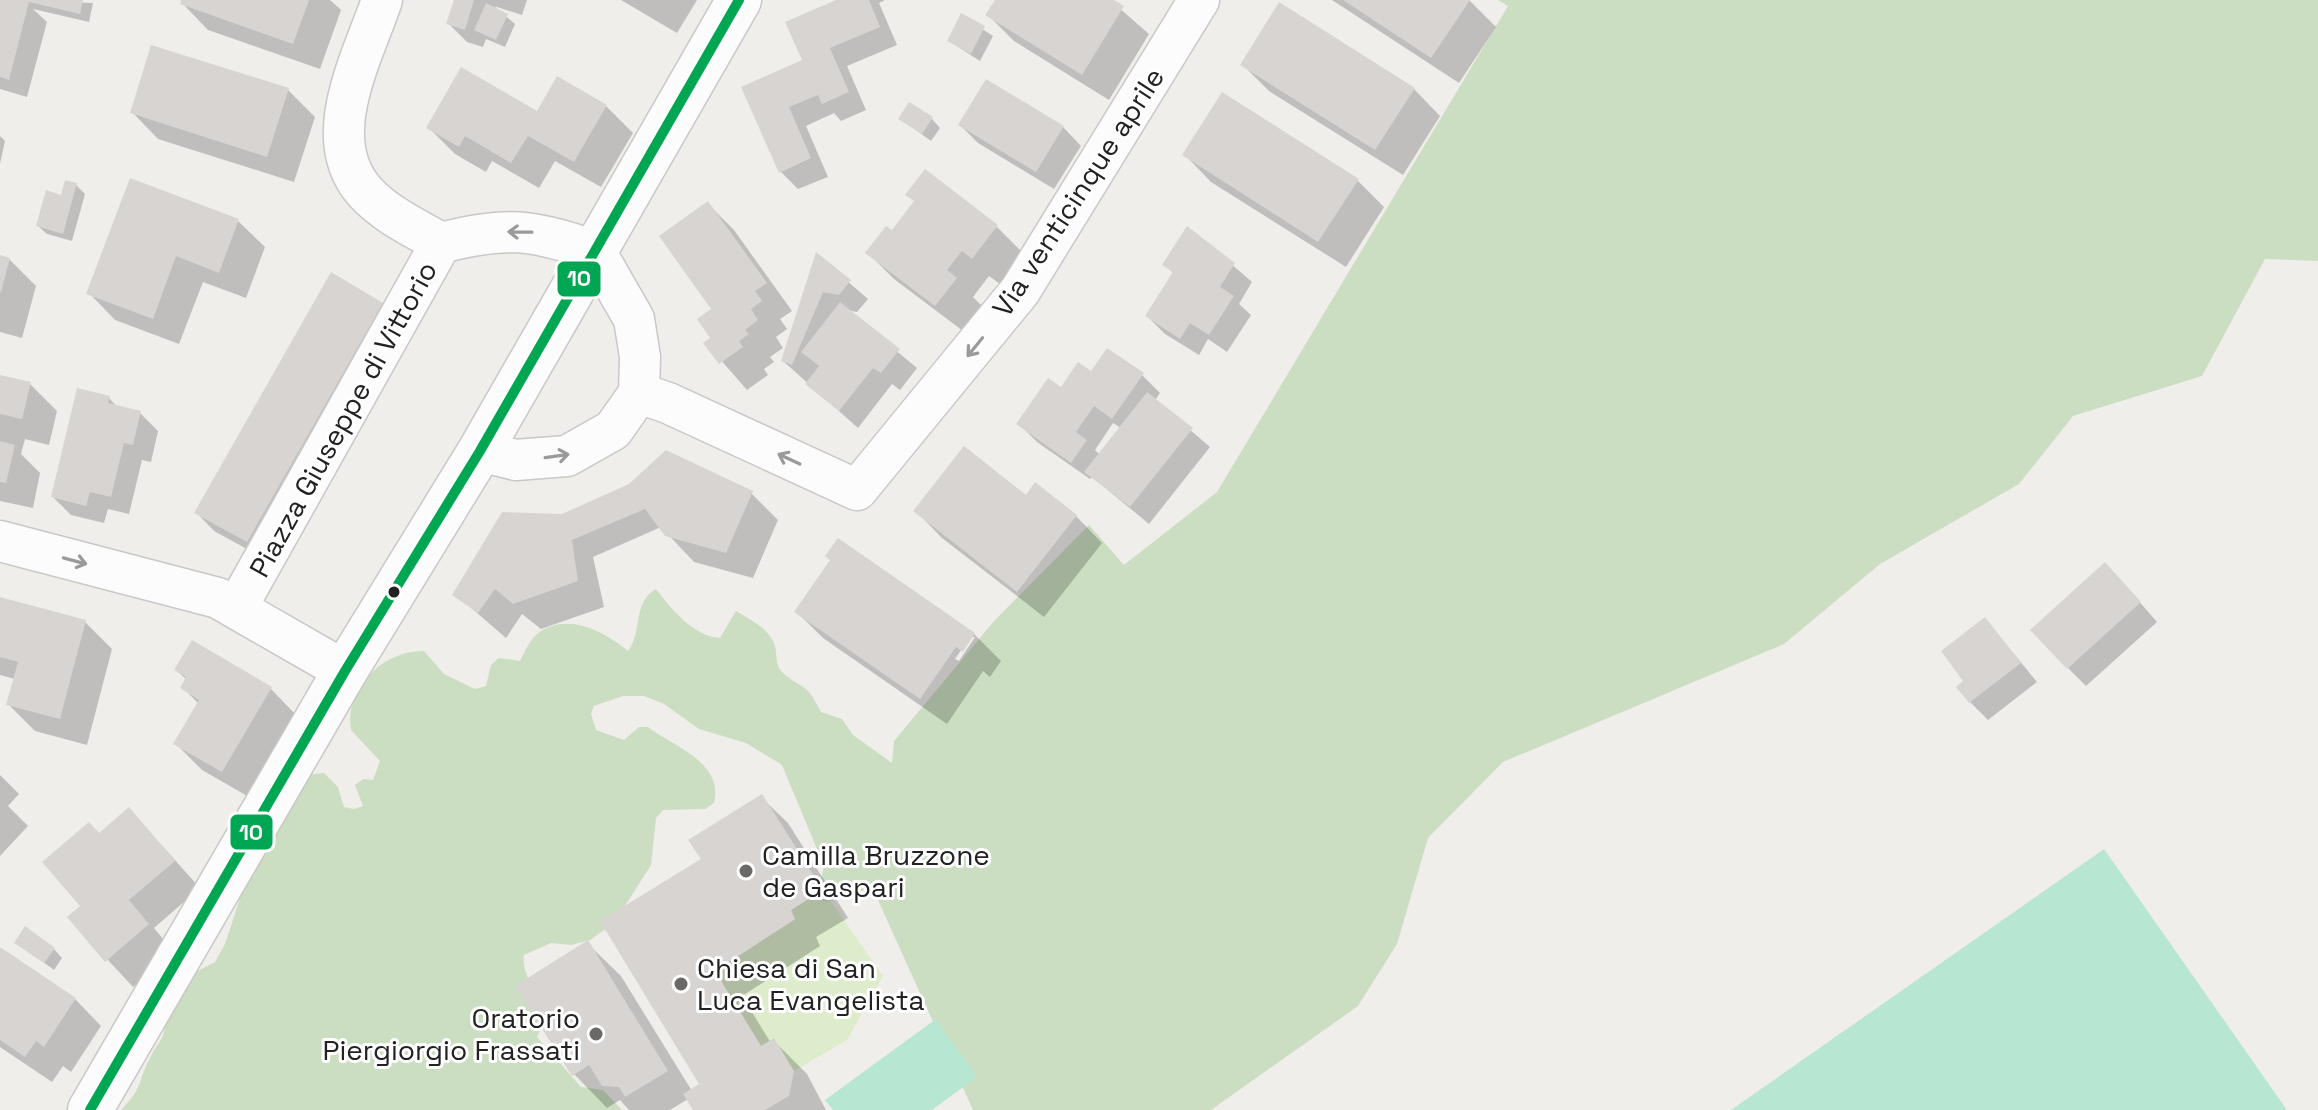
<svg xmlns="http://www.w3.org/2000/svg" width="2318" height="1110" font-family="'Space Grotesk',sans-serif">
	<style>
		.grass { fill: #ddeccb }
		.forest { fill: #cbdec1 }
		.pitch { fill: #b7e6d2 }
		.shadow { fill: #0003; fill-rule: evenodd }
		.building { fill: #d7d4d2 }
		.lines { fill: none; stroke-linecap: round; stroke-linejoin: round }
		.minor-casing { stroke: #c9c8c7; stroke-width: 43 }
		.tertiary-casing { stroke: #c9c8c7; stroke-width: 47 }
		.minor { stroke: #fdfcfc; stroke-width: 40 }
		.tertiary { stroke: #fdfcfc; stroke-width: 44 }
		.bus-1-casing { stroke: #fff; stroke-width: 16 }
		.bus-1 { stroke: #00a651; stroke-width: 10 }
		.oneway { stroke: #9a9a9a }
		.bus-dot { fill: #222; stroke: #fff; stroke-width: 3 }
		.poi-dot { fill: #6a6968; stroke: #fff; stroke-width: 3 }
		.labels { text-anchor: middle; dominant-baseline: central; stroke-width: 6; stroke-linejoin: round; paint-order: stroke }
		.street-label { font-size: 28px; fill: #222; stroke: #fff }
		.poi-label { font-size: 28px; fill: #222; stroke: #fff; text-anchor: start }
		.line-badge { stroke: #fff; stroke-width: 3 }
		.badge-label { font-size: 22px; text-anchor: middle; font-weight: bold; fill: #fff }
	</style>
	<rect width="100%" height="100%" fill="#f0eeeb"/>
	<path class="grass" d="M823 890 883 976 847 1040 794 1071 774 1039 761 1046 715 971 795 920 791 910Z"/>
	<path class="forest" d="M1498 0H2318V261L2265 259 2202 376 2073 416 2019 484 1880 564 1784 644 1503 762 1428 838 1397 944 1358 1006 1211 1110H973L877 898 879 879 856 895 826 902 817 898 824 866 782 765 746 743 699 729 664 704 644 696H623L594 706 591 714 596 730 624 740 639 727H648C674 747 724 762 714 803L705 809 663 810 656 818 651 865 614 923 590 940 571 945 551 943 524 955C521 977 541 997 547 1018L537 1037 581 1087 603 1090 622 1110H121C144 1086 136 1086 149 1060 162 1033 168 1042 162 1007L186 977 215 962 225 944 260 837 304 775 324 773 338 787 344 807 354 809 363 806 355 785 363 779 373 780 380 761 351 730C344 689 383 650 424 651L444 674 475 689 486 686 491 665 499 658 520 661C524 653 530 640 537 634 566 611 604 631 628 651 643 631 632 603 656 589 671 609 693 636 720 638L736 611C750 620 767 627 774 643 778 653 774 665 783 673 805 692 805 680 821 712L842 719 853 735 892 763 894 741 995 620 1089 525 1124 565 1217 492 1508 6Z"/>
	<g class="pitch">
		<path d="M2104 849 2287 1110H1731Z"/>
		<path d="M936 1019 977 1077 932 1110H833L825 1100Z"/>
	</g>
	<g class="shadow">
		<path d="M0 0 93 3 89 22 33 9 47 22 27 97 0 89Z"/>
		<path d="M183 0H330L341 10 320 69 208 30 182 3Z"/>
		<path d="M456 0H527L522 15 494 6 515 24 505 47 486 39 483 47 467 42 449 24Z"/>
		<path d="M621 0H697L677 33Z"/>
		<path d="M841 0H885L879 3 897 45 847 66 866 110 841 121 834 113 806 126 828 177 798 189 780 171 744 88 805 61Z"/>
		<path d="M997 0H1110L1149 34 1109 100 1014 41 988 15Z"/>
		<path d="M1332 0H1469L1496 27 1459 83Z"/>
		<path d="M962 16 993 36 980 61 949 41Z"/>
		<path d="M152 47 288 90 315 117 294 182 158 139 132 112Z"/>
		<path d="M1242 64 1414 89 1440 116 1403 175 1269 91Z"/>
		<path d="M606 106 633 133 601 187 555 161 539 188 492 161 486 172 455 154 429 128Z"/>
		<path d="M901 119H932L940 128 931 141Z"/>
		<path d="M960 125 1063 127 1081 146 1054 189 978 143Z"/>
		<path d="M0 136 5 141 0 164Z"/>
		<path d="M1185 155 1358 181 1384 207 1346 267 1211 182Z"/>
		<path d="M131 180 238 221 265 247 246 298 203 282 179 344 115 320 89 293Z"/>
		<path d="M76 185 85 194 72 241 47 234 38 226Z"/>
		<path d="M708 204 734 230 792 311 780 319 787 329 776 337 783 348 770 357 774 362 764 369 768 375 747 390 706 343 713 338 714 310Z"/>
		<path d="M997 227 1023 253 1000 284 989 276 973 297 982 306 963 331 894 279 868 253 892 233Z"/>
		<path d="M817 255 868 299 857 312 847 310 917 368 900 390 892 384 858 428 783 361Z"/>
		<path d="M1222 256 1252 282 1239 304 1251 315 1227 352 1208 339 1199 355 1165 334 1147 316 1174 274 1165 264Z"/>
		<path d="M0 257 9 259 36 286 22 338 0 332Z"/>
		<path d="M382 304 400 322 265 559 214 531 196 512Z"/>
		<path d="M1092 374 1142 375 1160 393 1155 400 1210 447 1149 524 1092 477 1090 479 1037 442 1019 424 1061 390ZM1113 423 1121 428 1100 455 1095 450Z"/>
		<path d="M0 377 30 384 57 411 49 445 25 439 21 454 40 473 33 508 0 501Z"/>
		<path d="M109 398 118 408 140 413 158 431 151 462 142 460 129 514 108 509 104 523 71 515 53 497Z"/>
		<path d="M751 493 778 520 753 578 694 562 661 527 593 557 604 607 541 629 522 614 506 638 455 594 562 516Z"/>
		<path d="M916 511 1076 516 1102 543 1044 617 942 538Z"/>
		<path d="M838 541 974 634 1001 661 990 677 983 671 947 724 823 638 797 612 832 560ZM970 637H975L959 661 955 659Z"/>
		<path d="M2123 583 2157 622 2086 686 2068 668Z"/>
		<path d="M0 599 85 622 112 649 87 745 35 731 9 705 15 679 0 675Z"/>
		<path d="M1985 619 2037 682 1988 720 1970 702 1966 682Z"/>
		<path d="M192 643 271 689 297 716 249 797 202 770 175 743 199 704 182 687 187 680 176 670Z"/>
		<path d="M0 775 19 794 8 806 28 826 0 856Z"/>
		<path d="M761 797 788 823 848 918 816 937 820 946 742 996 771 1043 774 1041 807 1074 826 1110H695L688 1099 670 1110H629L620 1100 607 1108 574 1074 587 943 621 976 692 1091 702 1085 704 860Z"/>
		<path d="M129 809 200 888 154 928 174 952 133 987 69 918 82 906Z"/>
		<path d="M16 942 54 949 62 958 54 970Z"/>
		<path d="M0 950 75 999 101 1026 71 1072 63 1066 52 1082 0 1047Z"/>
	</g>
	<g class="building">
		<path d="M0 0H83L80 14 29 2 9 80 0 77Z"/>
		<path d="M181 0H309L293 44 180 4Z"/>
		<path d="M454 0H474L465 30 446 24Z"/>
		<path d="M836 0H869L880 27 830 48 849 92 822 104 818 95 789 107 811 158 779 173 741 87 802 60 785 22Z"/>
		<path d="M995 0H1114L1124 6 1082 75 985 15Z"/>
		<path d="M1343 0H1470L1431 58Z"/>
		<path d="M1279 2 1415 88 1375 150 1240 65Z"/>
		<path d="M486 3 508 14 496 40 474 30Z"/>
		<path d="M961 13 985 26 971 54 947 41Z"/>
		<path d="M151 45 289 88 267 157 130 113Z"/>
		<path d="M461 67 537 111 557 76 607 105 574 162 528 136 511 163 465 136 459 147 426 128Z"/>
		<path d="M986 79 1064 126 1036 172 958 125Z"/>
		<path d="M1222 92 1359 179 1318 242 1182 155Z"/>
		<path d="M909 102 933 117 922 134 898 119Z"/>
		<path d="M925 169 998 225 972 259 962 251 947 270 957 278 935 306 865 253 886 226 892 230 914 201 905 195Z"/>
		<path d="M130 178 239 219 219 273 176 256 153 319 86 294Z"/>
		<path d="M65 180 77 183 63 234 36 226 46 190 61 195Z"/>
		<path d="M708 201 767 283 755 291 762 301 751 309 758 320 745 330 749 334 739 341 743 347 719 364 703 343 710 338 697 319 711 309 659 236Z"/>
		<path d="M1187 226 1235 263 1220 287 1234 296 1209 335 1190 323 1180 339 1145 316 1173 272 1162 265Z"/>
		<path d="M816 252 851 280 839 295 823 292 792 365 781 361Z"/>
		<path d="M0 255 10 258 1 292H0Z"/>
		<path d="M331 272 383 303 247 542 194 513Z"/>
		<path d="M840 302 900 349 881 373 873 368 839 411 805 384 819 366 801 352Z"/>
		<path d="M1107 348 1144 373 1112 419 1094 406 1076 432 1087 440 1071 463 1016 424 1048 378 1061 387 1078 362 1091 371Z"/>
		<path d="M0 375 31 382 22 419 0 414Z"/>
		<path d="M77 388 110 396 108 403 141 411 133 445 124 443 111 497 90 492 86 506 51 497Z"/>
		<path d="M1147 392 1193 428 1130 507 1084 472Z"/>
		<path d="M0 441 15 445 6 483 0 482Z"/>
		<path d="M964 446 1026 495 1035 482 1077 515 1017 592 913 511Z"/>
		<path d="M666 450 753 491 726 553 665 536 645 509 572 540 578 581 513 604 495 589 478 613 452 595 502 512 562 514 629 484Z"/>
		<path d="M838 538 975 633 963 652 956 647 920 699 794 612 830 560 825 556Z"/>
		<path d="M2105 562 2141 602 2067 669 2030 630Z"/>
		<path d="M0 597 86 620 60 719 6 705 18 662 0 657Z"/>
		<path d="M1985 617 2021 663 1969 703 1956 687 1963 681 1941 651Z"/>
		<path d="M192 640 272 687 222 772 173 744 199 700 180 688 186 677 174 670Z"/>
		<path d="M762 794 823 890 791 910 795 919 715 971 761 1046 774 1038 794 1071 789 1096 765 1110H693L683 1094 699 1084 600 921 701 859 688 840Z"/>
		<path d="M129 807 175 861 129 900 149 924 105 962 67 917 80 906 42 862 89 822 99 833Z"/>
		<path d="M25 926 55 948 44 963 14 943Z"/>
		<path d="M588 940 668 1071 625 1097 619 1087 602 1086 589 1065 572 1076 515 986Z"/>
		<path d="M0 947 76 998 44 1047 36 1041 25 1057 0 1040Z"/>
	</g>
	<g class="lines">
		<g class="minor-casing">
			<g id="minor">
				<path d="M382 0C363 57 317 138 365 192 386 215 415 228 441 243"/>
				<path d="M639 393 668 403 857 490 1020 291 1199 0"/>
				<path d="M0 541 218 598 345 671"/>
				<path d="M237 607 441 243C505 226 533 229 595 251L634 319 640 357 639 393 613 430 567 456 516 460 480 451"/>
			</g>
		</g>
		<g class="tertiary-casing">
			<path id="tertiary" d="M90 1110 345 671 480 451 739 0"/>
		</g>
		<use href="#minor" class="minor"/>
		<use href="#tertiary" class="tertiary"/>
		<g class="bus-1-casing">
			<path id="bus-1" d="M90 1110 345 671 480 451 739 0"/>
		</g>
		<use href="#bus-1" class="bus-1"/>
	</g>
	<defs><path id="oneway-shaft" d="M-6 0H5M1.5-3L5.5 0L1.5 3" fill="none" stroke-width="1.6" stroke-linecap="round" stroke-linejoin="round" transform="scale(2)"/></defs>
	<g class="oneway">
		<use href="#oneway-shaft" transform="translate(520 232) rotate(-179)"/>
		<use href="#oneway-shaft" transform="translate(975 347) rotate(129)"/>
		<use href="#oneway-shaft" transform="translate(557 456) rotate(-8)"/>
		<use href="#oneway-shaft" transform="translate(789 459) rotate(-155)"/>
		<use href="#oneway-shaft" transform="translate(75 561) rotate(15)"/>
	</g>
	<circle class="bus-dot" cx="394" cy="592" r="7"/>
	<g class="poi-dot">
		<circle cx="746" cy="871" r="8"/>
		<circle cx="681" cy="984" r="8"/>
		<circle cx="596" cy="1034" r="8"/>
	</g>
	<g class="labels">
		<g class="street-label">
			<text transform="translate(1078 192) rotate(-57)">Via venticinque aprile</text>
			<text transform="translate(343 419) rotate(-61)">Piazza Giuseppe di Vittorio</text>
		</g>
		<g class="poi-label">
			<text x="762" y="855">Camilla Bruzzone<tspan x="762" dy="32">de Gaspari</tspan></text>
			<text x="697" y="968">Chiesa di San<tspan x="697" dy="32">Luca Evangelista</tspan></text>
			<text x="580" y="1018" text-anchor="end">Oratorio<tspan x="580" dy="32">Piergiorgio Frassati</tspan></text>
		</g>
	</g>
	<g class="line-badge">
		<rect x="556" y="260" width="46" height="38" rx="8" fill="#00a651"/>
		<rect x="229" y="813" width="45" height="38" rx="8" fill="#00a651"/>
	</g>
	<g class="badge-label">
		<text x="579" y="286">10</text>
		<text x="251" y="840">10</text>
	</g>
</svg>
